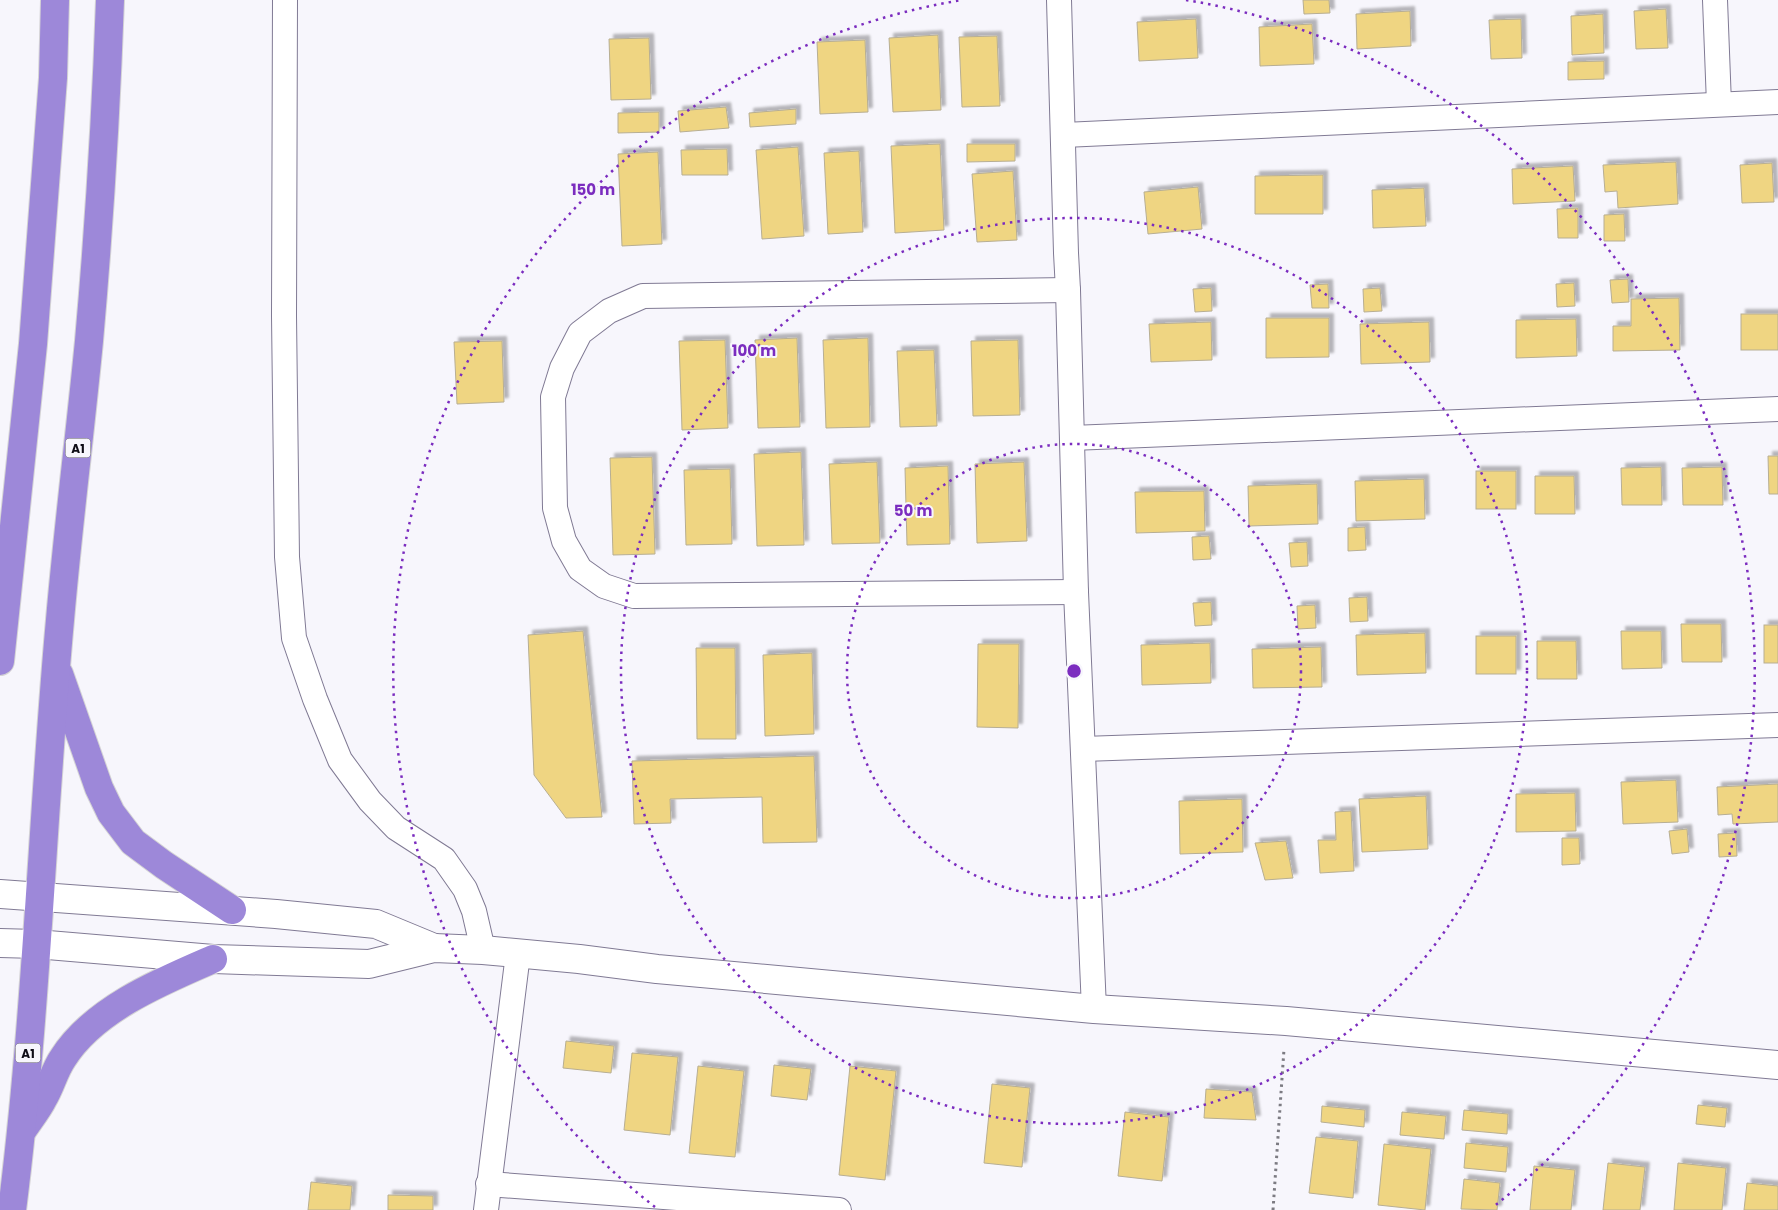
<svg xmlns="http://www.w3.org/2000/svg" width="1778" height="1210" font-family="Poppins,sans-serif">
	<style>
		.building { fill: #efd582; stroke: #b7ae93; filter: url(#shadow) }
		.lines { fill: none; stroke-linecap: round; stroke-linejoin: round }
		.street-casing { stroke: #807a94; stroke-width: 26 }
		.secondary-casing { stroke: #807a94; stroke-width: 30 }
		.highway-casing { stroke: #d4d3d5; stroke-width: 30 }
		.path { stroke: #7c7b82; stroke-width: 3; stroke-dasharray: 2.5 4; stroke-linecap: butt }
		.street { stroke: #fff; stroke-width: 24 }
		.secondary { stroke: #fff; stroke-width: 28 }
		.highway { stroke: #9d88d9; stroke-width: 28 }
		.ring { fill: none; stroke: #7b2cbf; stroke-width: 2.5; stroke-dasharray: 2.5 5 }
		.labels { text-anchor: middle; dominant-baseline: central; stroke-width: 4; stroke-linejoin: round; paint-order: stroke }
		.shield { fill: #f7f6fc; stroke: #55535b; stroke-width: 1 }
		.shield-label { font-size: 12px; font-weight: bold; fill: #0f0d16 }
		.centre { fill: #7b2cbf; stroke: #f7f6fc; stroke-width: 2.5 }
		.ring-label { font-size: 15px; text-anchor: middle; font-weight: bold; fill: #7b2cbf; stroke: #f7f6fc; stroke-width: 4; stroke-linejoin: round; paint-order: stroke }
	</style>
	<defs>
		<filter id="shadow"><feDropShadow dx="4.5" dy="-4.5" stdDeviation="1" flood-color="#0004"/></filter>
	</defs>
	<rect width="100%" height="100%" fill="#f7f6fc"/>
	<g class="building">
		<path d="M1303 0H1329L1330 13 1304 14Z"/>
		<path d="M1666 9 1668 48 1636 49 1634 11Z"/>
		<path d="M1410 11 1411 46 1357 49 1356 14Z"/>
		<path d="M1603 14 1604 53 1572 55 1571 16Z"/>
		<path d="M1196 19 1198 58 1139 61 1137 22Z"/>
		<path d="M1521 19 1522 58 1491 59 1489 20Z"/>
		<path d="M1312 24 1314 64 1260 66 1259 27Z"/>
		<path d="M938 35 941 110 893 112 889 38Z"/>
		<path d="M997 36 1000 106 962 107 959 37Z"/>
		<path d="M649 38 651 99 611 100 609 39Z"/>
		<path d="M865 40 868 112 820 114 817 42Z"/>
		<path d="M1604 61V79L1568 80V62Z"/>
		<path d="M726 107 729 128 680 132 678 111Z"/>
		<path d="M796 109V124L750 127 749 113Z"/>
		<path d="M659 112V132L618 133V113Z"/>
		<path d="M940 144 944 230 895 233 891 146Z"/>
		<path d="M967 144H1015V161L967 162Z"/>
		<path d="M798 147 804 236 762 239 756 150Z"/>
		<path d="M727 149 728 175H682L681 150Z"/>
		<path d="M859 151 863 232 828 234 824 153Z"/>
		<path d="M658 152 662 244 622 246 618 154Z"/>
		<path d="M1676 162 1678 204 1618 208 1617 191 1605 192 1603 165Z"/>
		<path d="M1772 163 1774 202 1742 203 1740 165Z"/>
		<path d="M1573 166 1575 201 1513 204 1512 169Z"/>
		<path d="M1013 171 1017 240 977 242 972 174Z"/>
		<path d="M1323 175V214H1255V176Z"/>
		<path d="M1198 187 1202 229 1148 234 1144 192Z"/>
		<path d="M1424 188 1426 226 1373 228 1372 190Z"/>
		<path d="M1578 208V238H1558L1557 209Z"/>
		<path d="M1624 214 1625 241H1604V215Z"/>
		<path d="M1628 279 1629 302 1612 303 1610 280Z"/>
		<path d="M1574 283 1575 306 1557 307 1556 284Z"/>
		<path d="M1328 284 1329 308H1312L1310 285Z"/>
		<path d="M1211 288 1212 311 1195 312 1193 289Z"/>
		<path d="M1380 288 1382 311 1364 312 1363 289Z"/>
		<path d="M1679 298 1680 350 1613 351V326H1631V299Z"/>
		<rect x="1741" y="314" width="37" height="36"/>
		<path d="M1266 318H1329V357L1266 358Z"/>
		<path d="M1576 319 1577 356 1516 358V320Z"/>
		<path d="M1211 322 1212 360 1151 362 1149 324Z"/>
		<path d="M1429 322 1430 362 1361 364 1360 324Z"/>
		<path d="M797 338 800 427 758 428 755 340Z"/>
		<path d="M868 338 870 427 826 428 823 340Z"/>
		<path d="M725 340 728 428 682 430 679 341Z"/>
		<path d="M1018 340 1020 415 973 416 971 341Z"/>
		<path d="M502 341 504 402 457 404 454 342Z"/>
		<path d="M934 350 937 426 900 427 897 351Z"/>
		<path d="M801 452 804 545 757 546 754 454Z"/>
		<path d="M1768 456H1778V494H1769Z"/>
		<path d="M652 457 655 554 613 555 610 458Z"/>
		<path d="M877 462 880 543 832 544 829 464Z"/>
		<path d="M1024 462 1027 541 977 543 975 464Z"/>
		<path d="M948 466 950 544 907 545 905 468Z"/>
		<path d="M1661 467 1662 505H1622L1621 468Z"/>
		<path d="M1722 467 1723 505H1683L1682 468Z"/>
		<path d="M730 469 732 544 686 545 684 470Z"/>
		<rect x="1476" y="471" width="40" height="38"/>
		<path d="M1535 476H1574L1575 514H1535Z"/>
		<path d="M1424 479 1425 519 1356 521 1355 481Z"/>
		<path d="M1317 484 1318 524 1249 526 1248 486Z"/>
		<path d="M1204 491 1205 531 1136 533 1135 492Z"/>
		<path d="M1365 527 1366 550 1348 551V528Z"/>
		<path d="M1209 536 1211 559 1193 560 1192 537Z"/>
		<path d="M1307 542 1308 566 1291 567 1289 543Z"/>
		<path d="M1367 597 1368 621 1350 622 1349 598Z"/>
		<path d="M1211 602 1212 625 1195 626 1193 603Z"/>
		<path d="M1315 605 1316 628 1298 629 1297 606Z"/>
		<path d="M1681 624H1721L1722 662H1682Z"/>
		<rect x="1764" y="625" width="14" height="38"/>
		<path d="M583 631 602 817 566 818 534 775 528 635Z"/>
		<path d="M1621 631H1661L1662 668 1622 669Z"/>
		<path d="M1425 633 1426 673 1357 675 1356 635Z"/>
		<rect x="1476" y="636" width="40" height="38"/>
		<path d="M1537 641H1576L1577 679H1537Z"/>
		<path d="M1210 643 1211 683 1142 685 1141 645Z"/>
		<path d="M978 644H1019L1018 728 977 727Z"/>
		<path d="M1321 647 1322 687 1253 688 1252 649Z"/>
		<path d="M696 648H735L736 739H697Z"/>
		<path d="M812 653 814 734 765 736 763 655Z"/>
		<path d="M814 756 817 842 763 843 762 797 670 799 671 823 634 824 632 761Z"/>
		<path d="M1676 780 1678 822 1623 824 1621 782Z"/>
		<path d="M1778 784V822L1733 824 1732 814 1718 815 1717 787Z"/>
		<path d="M1575 793 1576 831 1516 832V794Z"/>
		<path d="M1426 796 1428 849 1362 852 1359 799Z"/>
		<path d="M1242 799 1243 852 1180 854 1179 801Z"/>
		<path d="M1351 811 1354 871 1320 873 1318 840H1336L1335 812Z"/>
		<path d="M1687 829 1689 852 1672 854 1669 831Z"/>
		<path d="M1736 833 1737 856 1719 857 1718 834Z"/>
		<path d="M1562 838H1579L1580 864 1562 865Z"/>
		<path d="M1286 841 1293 878 1265 880 1255 843Z"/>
		<path d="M566 1041 614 1046 611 1073 563 1068Z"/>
		<path d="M632 1053 678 1057 670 1135 624 1130Z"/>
		<path d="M774 1065 811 1069 807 1100 771 1096Z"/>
		<path d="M698 1066 744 1071 735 1157 689 1153Z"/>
		<path d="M850 1066 896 1071 885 1180 839 1175Z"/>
		<path d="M992 1084 1030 1088 1022 1167 984 1163Z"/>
		<path d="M1206 1089 1252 1092 1256 1120 1204 1118Z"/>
		<path d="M1698 1105 1727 1108 1725 1127 1696 1124Z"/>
		<path d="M1322 1106 1365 1110 1364 1127 1321 1122Z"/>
		<path d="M1464 1110 1508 1114 1507 1134 1462 1130Z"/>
		<path d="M1125 1112 1169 1117 1162 1181 1118 1176Z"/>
		<path d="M1402 1112 1446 1116 1444 1139 1400 1135Z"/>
		<path d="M1316 1137 1358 1141 1353 1198 1309 1193Z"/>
		<path d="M1466 1143 1508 1147 1506 1172 1464 1168Z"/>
		<path d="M1384 1144 1431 1149 1425 1210 1378 1205Z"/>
		<path d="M1608 1163 1645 1167 1640 1210H1603Z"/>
		<path d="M1678 1163 1726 1168 1722 1210H1674Z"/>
		<path d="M1534 1166 1575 1170 1571 1210H1530Z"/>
		<path d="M1464 1179 1500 1183 1497 1210 1461 1209Z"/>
		<path d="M311 1182 352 1186 350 1210H308Z"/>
		<path d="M1747 1183 1778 1186V1210H1744Z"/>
		<path d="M388 1195 433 1196V1210H388Z"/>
	</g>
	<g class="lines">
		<g class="street-casing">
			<g id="street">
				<path d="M285 0 284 316 287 557 294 638 315 699 340 760 370 801 396 828 444 859 465 889 474 911 483 950"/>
				<path d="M1059 0 1066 253 1068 290 1076 592 1094 1009"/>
				<path d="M1715 0 1719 104"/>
				<path d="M1064 135 1778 102"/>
				<path d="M1068 290 643 296 609 311 580 333 562 368 553 397 555 508 564 541 580 569 604 586 634 596 1076 592"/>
				<path d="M1072 438 1778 409"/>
				<path d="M1083 749 1778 725"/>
				<path d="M488 1184 839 1210"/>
				<path d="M486 1210 518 954"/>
			</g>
		</g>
		<g class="secondary-casing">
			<g id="secondary">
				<path d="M0 894 276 914 376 924 434 948"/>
				<path d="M0 943 36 944 213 959 369 964 434 948 483 950 579 959 657 969 1094 1009 1286 1021 1778 1065"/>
			</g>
		</g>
		<g class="highway-casing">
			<g id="highway">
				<path d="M0 661 33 344 53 78 55 0"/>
				<path d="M59 674 99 788 111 813 133 842 164 865 232 910"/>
				<path d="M24 1128C30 1119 38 1109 43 1099 51 1086 54 1071 63 1058 94 1009 162 981 213 959"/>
				<path d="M12 1210C37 1014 42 817 60 620 68 527 80 434 89 341 99 228 106 114 110 0"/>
			</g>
		</g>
		<path class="path" d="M1273 1210 1284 1049"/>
		<use href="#street" class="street"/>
		<use href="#secondary" class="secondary"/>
		<use href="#highway" class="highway"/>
	</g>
	<g class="ring">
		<circle cx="1074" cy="671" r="227"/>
		<circle cx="1074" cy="671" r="453"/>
		<path d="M655 1207A680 680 0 0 1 962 0M1186 0A680 680 0 0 1 1493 1207"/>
	</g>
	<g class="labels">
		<g class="shield">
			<rect x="65.5" y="438.5" width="25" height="19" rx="4"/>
			<rect x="15.5" y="1043.5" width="25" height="19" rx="4"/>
		</g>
		<g class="shield-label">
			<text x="78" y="448">A1</text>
			<text x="28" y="1053">A1</text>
		</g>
	</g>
	<circle cx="1074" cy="671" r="8" class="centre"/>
	<g class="ring-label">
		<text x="593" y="195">150 m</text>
		<text x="754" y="356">100 m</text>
		<text x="913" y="516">50 m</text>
	</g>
</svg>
